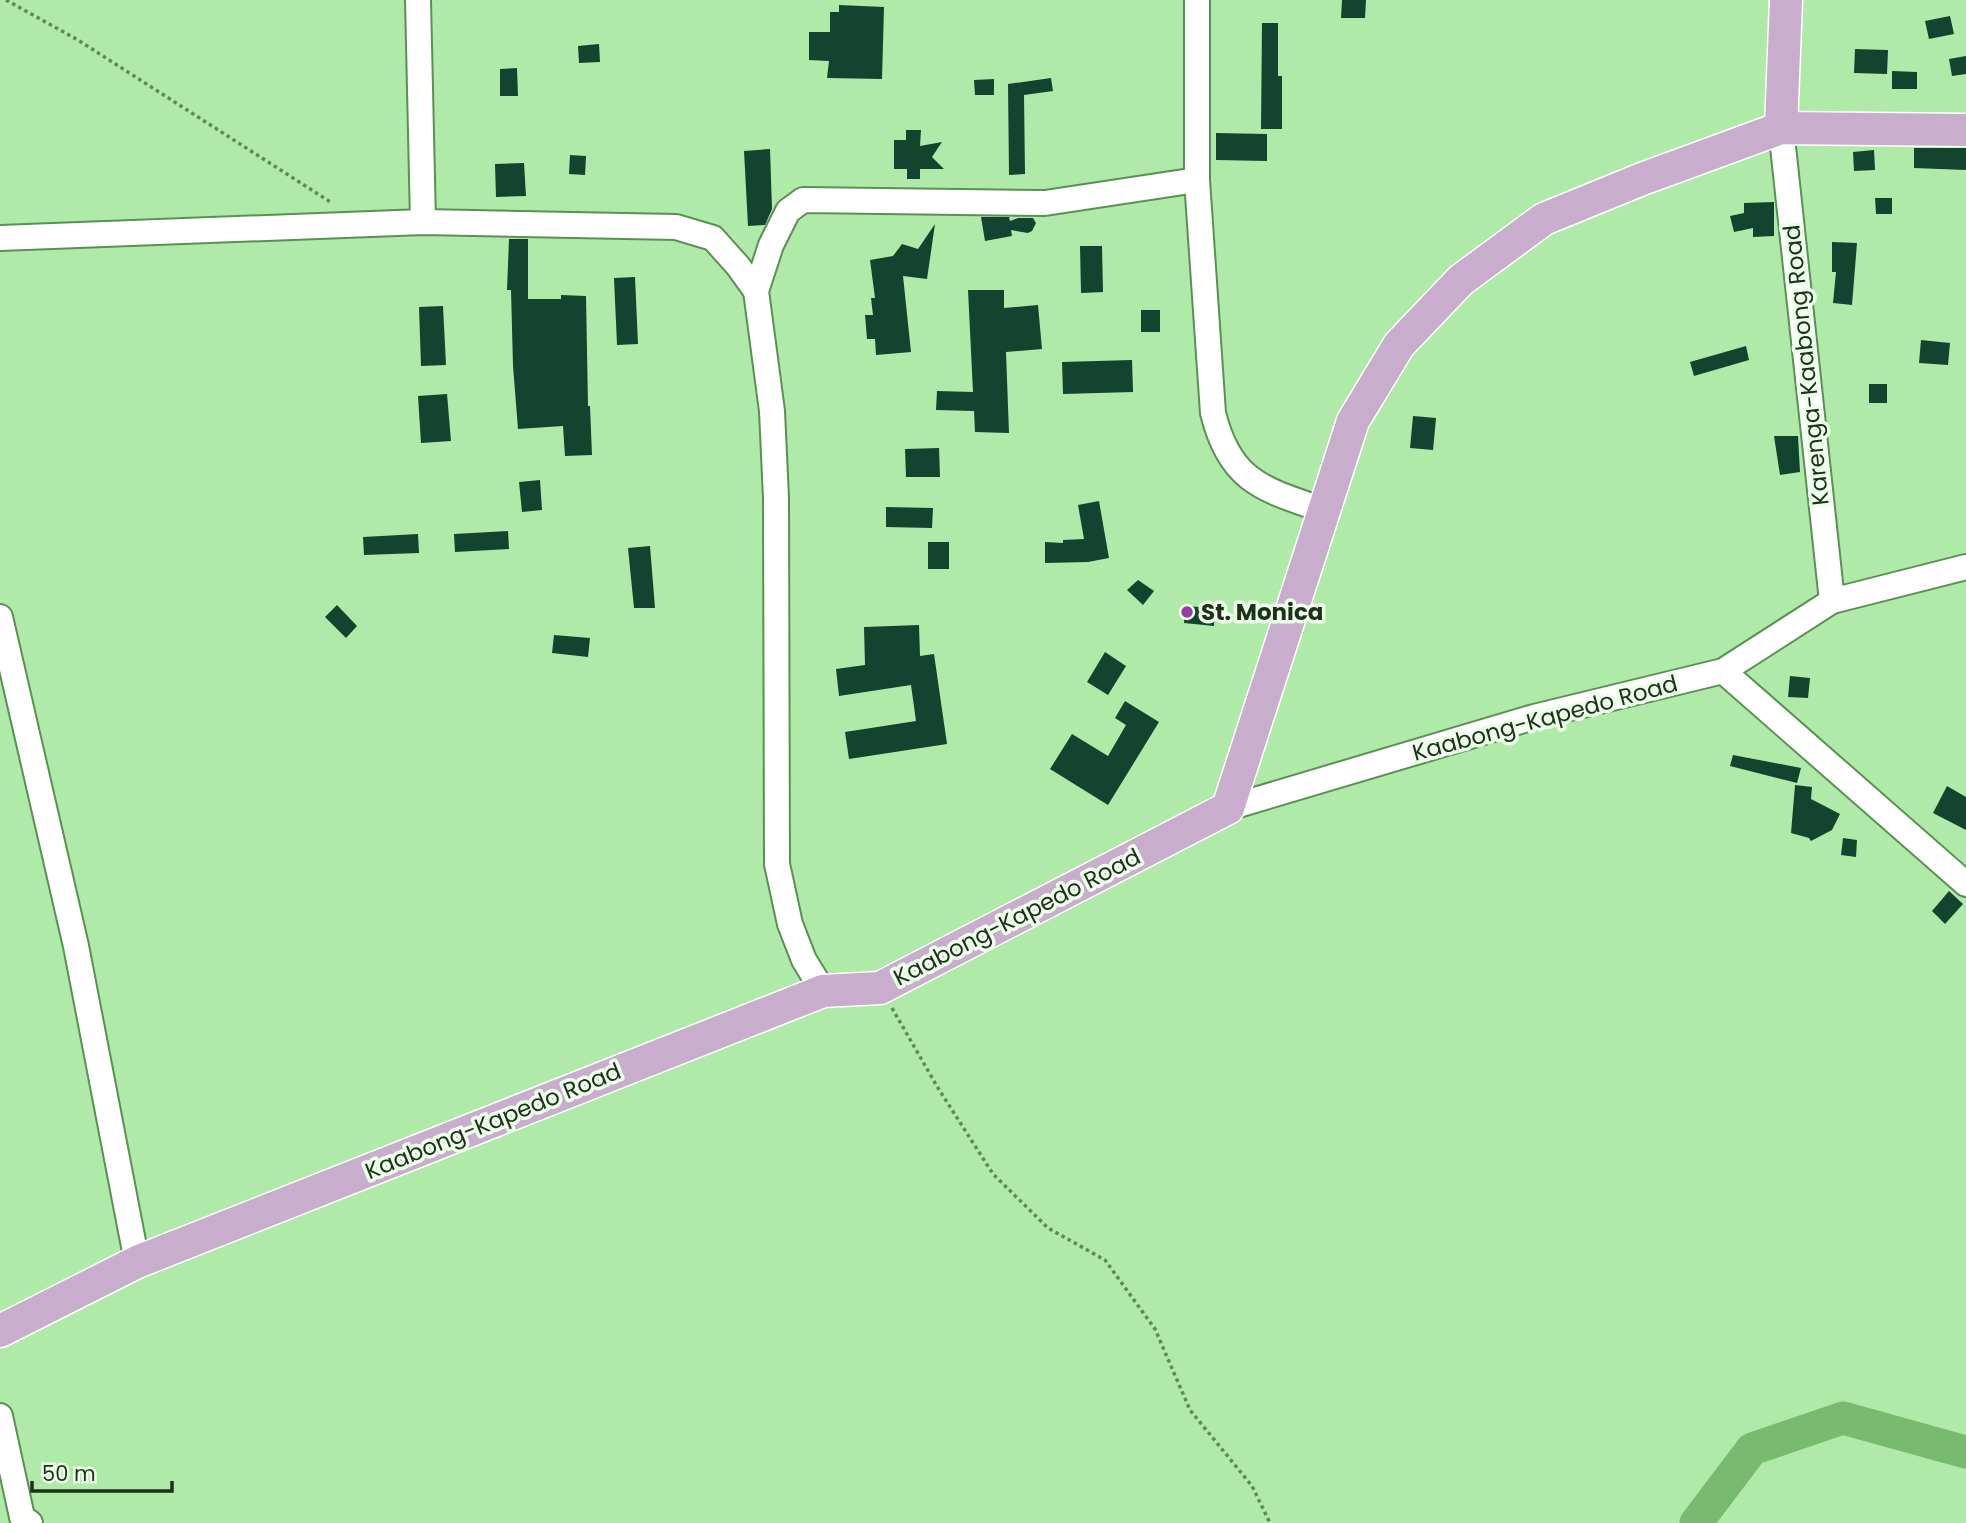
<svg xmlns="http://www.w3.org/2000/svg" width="1966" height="1523" font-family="Poppins,sans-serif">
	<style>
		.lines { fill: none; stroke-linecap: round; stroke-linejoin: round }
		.river { stroke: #78ba6f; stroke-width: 33 }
		.building { fill: #13442f }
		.minor-casing { stroke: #5a9153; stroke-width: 28 }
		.major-casing { stroke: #fff; stroke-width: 35 }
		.path { stroke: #61885b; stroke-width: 3.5; stroke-dasharray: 3.5 3.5; stroke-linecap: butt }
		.minor { stroke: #fff; stroke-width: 24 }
		.major { stroke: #c8adcd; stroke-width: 32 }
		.poi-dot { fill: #973ca6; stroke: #edffeb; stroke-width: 2.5 }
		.labels { text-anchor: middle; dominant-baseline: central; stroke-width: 7; stroke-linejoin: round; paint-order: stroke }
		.street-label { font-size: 23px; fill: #1b3218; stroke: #edffeb }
		.poi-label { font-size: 23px; font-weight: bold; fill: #1b3218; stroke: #edffeb; text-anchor: start }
	</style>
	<rect width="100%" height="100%" fill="#b0eaa8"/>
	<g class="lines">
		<path class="river" d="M1696 1523 1752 1449 1843 1418 1966 1452"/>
	</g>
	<g class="building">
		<path d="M1342 0H1366L1365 18H1341Z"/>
		<path d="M839 5 884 7 882 79 827 78 829 61 809 60V32H830V12H839Z"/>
		<path d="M1950 16 1954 34 1929 39 1925 21Z"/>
		<path d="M1262 23H1278V76H1282V129H1261Z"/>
		<path d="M599 44 600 62 579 63 578 46Z"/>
		<path d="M1855 49 1888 50 1887 74 1854 73Z"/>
		<path d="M1966 56V74L1952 76 1949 59Z"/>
		<path d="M517 68 518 96H500V69Z"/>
		<path d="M1892 71 1917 72V89H1892Z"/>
		<path d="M1051 78 1053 91 1024 95 1025 174 1009 175 1008 84Z"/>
		<path d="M994 79V95H975L974 80Z"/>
		<path d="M906 130H921L920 146 942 142 932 157 944 169H920V179H907V169H894V140H906Z"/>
		<path d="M1216 133 1267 134V161L1216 160Z"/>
		<path d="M1914 148H1966V170L1914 168Z"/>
		<path d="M770 149 772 209 765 225 748 226 744 151Z"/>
		<path d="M1874 150 1875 170 1854 171 1853 152Z"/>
		<path d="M570 155 586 156 585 175 569 174Z"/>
		<path d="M524 163 526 196 496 197 495 164Z"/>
		<path d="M1875 198H1892V214H1876Z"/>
		<path d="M1774 202V236L1753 237V228L1734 232 1730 216 1744 213V203Z"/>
		<path d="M981 217H1009L1010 221 1018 218H1033L1036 223 1032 231 1028 233 1011 230 1012 236 985 241Z"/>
		<path d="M935 224 927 279 903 276 911 352 876 355 875 339H867L865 315H873L871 298H875L870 260 893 256 902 244 918 249Z"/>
		<path d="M509 239H528V299H561V295L586 296 588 406H590L592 455 565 456 563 426 518 429 513 366 511 290H507Z"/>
		<path d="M1832 242 1857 243 1852 305 1833 303 1836 272H1832Z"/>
		<path d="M1080 246H1102L1103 292 1081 293Z"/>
		<path d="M635 277 638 344 617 345 614 278Z"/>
		<path d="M968 290H1004V308L1038 305 1042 349 1006 352 1009 433 975 432 974 411 936 410 937 391 973 392Z"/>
		<path d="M443 306 446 365 421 366 419 307Z"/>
		<rect x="1141" y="310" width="19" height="22"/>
		<path d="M1921 340 1950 343 1948 365 1919 363Z"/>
		<path d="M1746 346 1749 360 1694 376 1690 362Z"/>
		<path d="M1132 360 1133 392 1063 394 1062 362Z"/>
		<rect x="1869" y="384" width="18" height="19"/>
		<path d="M447 394 451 441 421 443 418 396Z"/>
		<path d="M1413 416 1436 418 1433 450 1410 448Z"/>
		<path d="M1774 436H1798L1800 472 1780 475Z"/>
		<path d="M939 448 940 477H906L905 449Z"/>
		<path d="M540 480 542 510 522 512 519 482Z"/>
		<path d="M1099 501 1109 558 1088 562 1045 563V542L1063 543V540L1084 539 1078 505Z"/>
		<path d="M886 507 933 508 932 528 886 527Z"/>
		<path d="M508 531 509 549 455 552 454 534Z"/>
		<path d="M418 534 419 553 364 555 363 537Z"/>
		<rect x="928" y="542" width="21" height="27"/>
		<path d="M650 546 655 608H634L628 548Z"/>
		<path d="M1138 580 1154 591 1143 605 1127 590Z"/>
		<path d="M337 605 357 626 346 638 325 617Z"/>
		<path d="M1185 606 1215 608 1214 626 1184 623Z"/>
		<path d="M919 625 920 656 934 654 947 744 849 759 845 732 916 721 911 685 839 696 836 669 865 665 864 627Z"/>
		<path d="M554 635 590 638 588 657 552 653Z"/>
		<path d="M1105 652 1126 666 1108 695 1087 682Z"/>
		<path d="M1790 676 1810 678 1808 698 1788 697Z"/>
		<path d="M1125 701 1159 722 1108 805 1050 769 1072 734 1108 756 1126 725 1115 718Z"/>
		<path d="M1733 755 1801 768 1797 783 1730 766Z"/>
		<path d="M1795 785 1812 787 1811 799 1840 814 1832 830 1811 841 1809 838 1791 833Z"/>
		<path d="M1947 786 1966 797V830L1933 813Z"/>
		<path d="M1843 838 1857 840 1856 857 1841 855Z"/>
		<path d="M1949 891 1963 904 1945 924 1932 911Z"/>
	</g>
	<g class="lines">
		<g class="minor-casing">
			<g id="minor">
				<path d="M418 0 423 222"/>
				<path d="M1197 0V180L1213 413C1230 482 1263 489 1323 510"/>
				<path d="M1781 128 1832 601"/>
				<path d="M0 238 423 222 676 227 713 238 738 266 756 291"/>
				<path d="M0 617 76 946 137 1262"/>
				<path d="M1723 671 1966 884"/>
				<path d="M1228 808 1534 717 1723 671 1832 601 1966 567"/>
				<path d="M823 991 804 960 790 924 777 864 776 498 772 411 756 291 771 245 788 211 803 200 1045 203 1197 180"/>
				<path d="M0 1416 22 1517 30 1523"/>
			</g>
		</g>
		<g class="major-casing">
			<g id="major">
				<path d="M1781 128 1786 0"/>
				<path d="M0 1331 137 1262 823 991 880 988 1228 808 1353 421 1399 345 1461 280 1544 219 1642 179 1781 128 1966 130"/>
			</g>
		</g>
		<g class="path">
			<path d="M6 0 78 40 332 203"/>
			<path d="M892 1008 938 1088 993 1174 1048 1228 1105 1260 1155 1329 1190 1410 1252 1486 1270 1523"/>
		</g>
		<use href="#minor" class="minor"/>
		<use href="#major" class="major"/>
	</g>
	<circle class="poi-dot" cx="1187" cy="612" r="7"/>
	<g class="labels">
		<g class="street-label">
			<text transform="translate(1806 365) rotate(-96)">Karenga-Kaabong Road</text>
			<text transform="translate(1545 718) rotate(-15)">Kaabong-Kapedo Road</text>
			<text transform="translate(1017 917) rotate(-27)">Kaabong-Kapedo Road</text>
			<text transform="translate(493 1121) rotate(-22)">Kaabong-Kapedo Road</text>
		</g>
		<g class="poi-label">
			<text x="1201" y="612">St. Monica</text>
		</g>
	</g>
	<path d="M32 1481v10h140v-10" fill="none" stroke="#1b3218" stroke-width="3.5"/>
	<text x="42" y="1481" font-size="21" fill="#1b3218" stroke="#edffeb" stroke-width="5" paint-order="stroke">50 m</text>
</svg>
